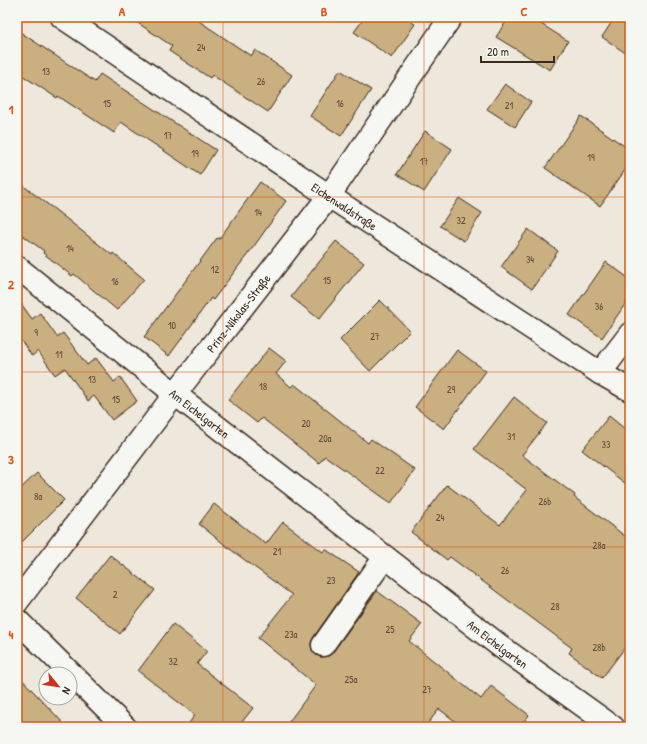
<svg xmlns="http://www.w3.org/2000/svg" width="647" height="744" font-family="'Patrick Hand',sans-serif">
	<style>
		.building { fill: #caaf80; stroke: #3b2a1e }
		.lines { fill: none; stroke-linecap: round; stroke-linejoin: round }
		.minor-casing { stroke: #3b2a1e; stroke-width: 25 }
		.minor { stroke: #f6f6f2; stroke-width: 22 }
		.grid { fill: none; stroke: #df570d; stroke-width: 1; stroke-opacity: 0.55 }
		.labels { text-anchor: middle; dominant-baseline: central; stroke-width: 3.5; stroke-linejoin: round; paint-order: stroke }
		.number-label { font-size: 10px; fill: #5f4b36 }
		.street-label { font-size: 12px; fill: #3b2a1e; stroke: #f6f6f2 }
		.neatline { fill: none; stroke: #df570d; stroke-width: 1.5 }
		.grid-label { font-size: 13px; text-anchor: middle; font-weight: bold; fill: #df570d }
	</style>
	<rect width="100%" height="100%" fill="#ede8db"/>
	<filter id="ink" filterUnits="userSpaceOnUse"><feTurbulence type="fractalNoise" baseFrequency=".025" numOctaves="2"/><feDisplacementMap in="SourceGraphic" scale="8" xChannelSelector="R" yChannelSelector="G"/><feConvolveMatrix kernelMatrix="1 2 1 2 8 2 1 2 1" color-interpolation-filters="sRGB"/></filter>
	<g filter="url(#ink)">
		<g class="building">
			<path d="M129 17H193L251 56 255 50 292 75 268 112 212 75 210 78 169 51 172 46Z"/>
			<path d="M365 17H403L415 24 392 58 354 32Z"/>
			<path d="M509 17H530L568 41 550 70 496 37Z"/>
			<path d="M615 17H630V56L602 37Z"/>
			<path d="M17 30 95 82 100 74 216 150 200 175 121 122 114 133 58 96 57 98 17 72Z"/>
			<path d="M340 70 371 90 341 136 310 116Z"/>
			<path d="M505 84 531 102 515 127 487 109Z"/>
			<path d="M581 116 630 150V163L600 206 545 168Z"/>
			<path d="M425 131 452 149 424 192 397 174Z"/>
			<path d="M17 181 58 212 112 255 113 253 144 279 117 310 74 274 72 276 43 253 44 251 17 231Z"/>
			<path d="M260 182 286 201 257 242 213 300 211 298 169 356 144 337 217 238 219 239Z"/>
			<path d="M459 198 482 213 464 241 440 226Z"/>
			<path d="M528 229 558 251 532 289 501 267Z"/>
			<path d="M336 241 364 263 319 319 291 297Z"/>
			<path d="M606 262 630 279V297L602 338 569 315Z"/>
			<path d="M17 298 32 319 40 313 57 337 63 333 87 365 96 358 114 382 120 377 137 401 112 420 94 396 88 401 65 368 55 375 38 351 32 356 17 335Z"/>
			<path d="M380 300 410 331 370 371 340 340Z"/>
			<path d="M269 348 286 361 276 374 291 387 294 384 368 443 371 439 415 470 391 503 325 456 319 463 262 418 257 423 228 400Z"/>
			<path d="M457 350 486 371 444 429 415 407Z"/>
			<path d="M514 397 547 423 522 455 575 495 574 497 630 540V641L602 678 569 653 572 648 450 557 447 560 411 532 447 485 500 525 527 490 474 449Z"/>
			<path d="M609 416 630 433V487L582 450Z"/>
			<path d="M37 473 64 500 17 547V492Z"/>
			<path d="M214 504 266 544 283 522 323 552 325 549 359 572 313 638 311 643 312 650 316 655 321 657 328 656 333 652 377 591 422 624 409 641 481 699 491 686 529 715 520 727H463L439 709 425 727H285L316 685 258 638 292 595 230 549 199 524Z"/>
			<path d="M110 555 155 590 120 634 76 598Z"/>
			<path d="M173 624 207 651 197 664 253 708 238 727H186L195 715 138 671Z"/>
			<path d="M17 674 48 707 67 727H17Z"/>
		</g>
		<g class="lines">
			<g class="minor-casing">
				<g id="minor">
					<path id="s1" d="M62 17 329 196 600 373 630 390"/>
					<path id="s2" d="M17 267 175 394 504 649 613 727"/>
					<path d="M600 373 630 334"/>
					<path id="s3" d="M17 602 175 394 329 196 451 17"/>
					<path d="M17 620 125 727"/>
					<path d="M323 645 385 557"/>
				</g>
			</g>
			<use href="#minor" class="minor"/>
		</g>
	</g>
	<path class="grid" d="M223 17V727M424 17V727M17 197H630M17 372H630M17 547H630"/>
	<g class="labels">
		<g class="number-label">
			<text x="201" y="47">24</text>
			<text x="46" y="71">13</text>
			<text x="261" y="81">26</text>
			<text x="107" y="103">15</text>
			<text x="340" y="103">16</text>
			<text x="509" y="105">21</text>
			<text x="168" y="135">17</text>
			<text x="195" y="153">19</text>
			<text x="591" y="157">19</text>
			<text x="424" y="161">17</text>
			<text x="258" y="212">14</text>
			<text x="461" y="220">32</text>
			<text x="70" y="248">14</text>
			<text x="530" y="259">34</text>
			<text x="215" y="269">12</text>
			<text x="327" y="280">15</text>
			<text x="115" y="281">16</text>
			<text x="599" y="306">36</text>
			<text x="172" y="325">10</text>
			<text x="36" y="332">9</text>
			<text x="375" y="336">27</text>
			<text x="59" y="354">11</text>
			<text x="92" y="379">13</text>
			<text x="263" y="386">18</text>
			<text x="451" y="389">29</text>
			<text x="116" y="399">15</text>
			<text x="306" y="423">20</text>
			<text x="511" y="436">31</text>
			<text x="325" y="438">20a</text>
			<text x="606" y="444">33</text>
			<text x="380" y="470">22</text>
			<text x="38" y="496">8a</text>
			<text x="545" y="501">26b</text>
			<text x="440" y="517">24</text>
			<text x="599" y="545">28a</text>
			<text x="277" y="551">21</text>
			<text x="505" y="570">26</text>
			<text x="331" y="580">23</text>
			<text x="115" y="594">2</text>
			<text x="555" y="606">28</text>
			<text x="390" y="629">25</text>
			<text x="291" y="634">23a</text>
			<text x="599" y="647">28b</text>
			<text x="173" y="661">32</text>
			<text x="351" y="679">25a</text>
			<text x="427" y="689">27</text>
		</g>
		<g class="street-label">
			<text stroke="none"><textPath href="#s1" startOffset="340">Eichenwaldstraße</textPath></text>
			<text stroke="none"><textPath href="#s3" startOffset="364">Prinz-Nikolas-Straße</textPath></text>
			<text stroke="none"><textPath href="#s2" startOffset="234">Am Eichelgarten</textPath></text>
			<text stroke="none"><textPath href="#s2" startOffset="611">Am Eichelgarten</textPath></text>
		</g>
	</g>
	<rect width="647" height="744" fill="none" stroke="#f6f6f2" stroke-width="44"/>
	<g transform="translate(58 686) rotate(119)"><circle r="19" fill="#f6f6f2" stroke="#aba49d"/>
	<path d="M0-3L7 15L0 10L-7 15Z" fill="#c8321e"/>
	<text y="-6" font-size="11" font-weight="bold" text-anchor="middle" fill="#3b2a1e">N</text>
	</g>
	<path d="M481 56v6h73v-6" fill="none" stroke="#3b2a1e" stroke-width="2"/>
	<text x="487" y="56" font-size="12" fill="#3b2a1e" stroke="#f6f6f2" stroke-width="3" paint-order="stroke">20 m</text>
	<rect x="22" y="22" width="603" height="700" class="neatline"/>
	<g class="grid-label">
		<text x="122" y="16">A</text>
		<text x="324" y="16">B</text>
		<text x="524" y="16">C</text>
		<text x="11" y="114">1</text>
		<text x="11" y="289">2</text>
		<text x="11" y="464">3</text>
		<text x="11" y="639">4</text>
	</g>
</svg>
